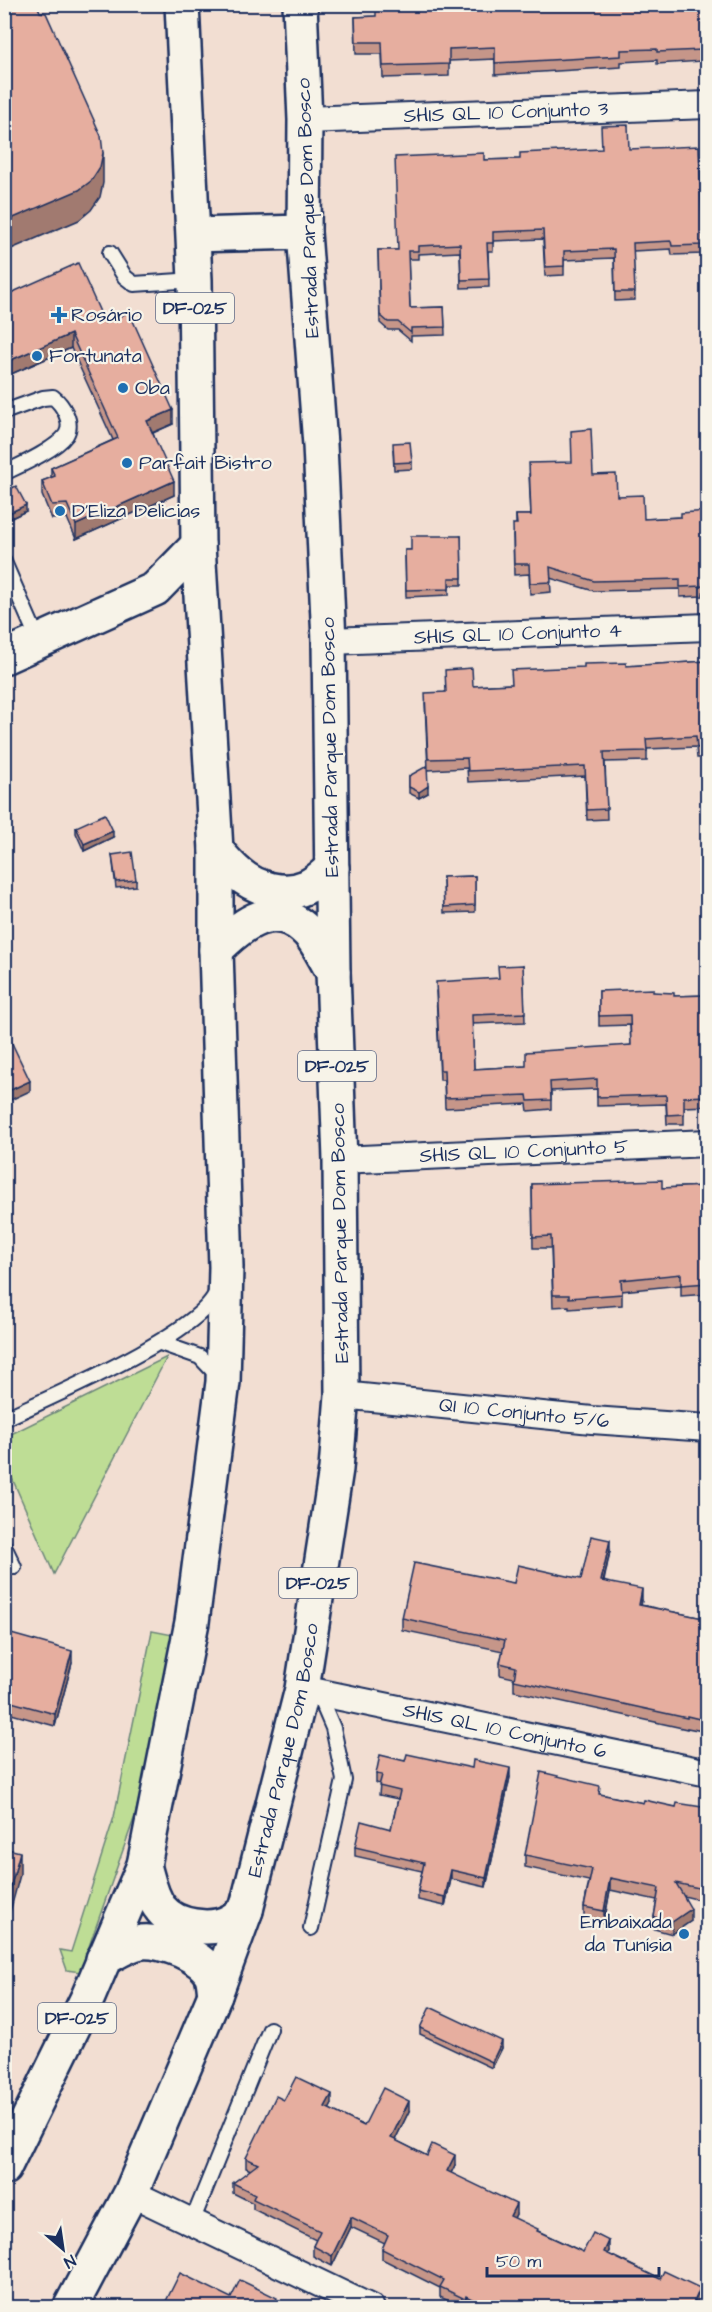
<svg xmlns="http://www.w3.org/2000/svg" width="712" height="2312" font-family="'Architects Daughter',sans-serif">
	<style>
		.green { fill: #bedd95; stroke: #6c867a; stroke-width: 1.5 }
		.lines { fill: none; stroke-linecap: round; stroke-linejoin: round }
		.service-casing { stroke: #1b2f5e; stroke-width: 18 }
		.minor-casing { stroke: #1b2f5e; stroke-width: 30 }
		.tertiary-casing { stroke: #1b2f5e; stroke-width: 38 }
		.primary-casing { stroke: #1b2f5e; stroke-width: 38 }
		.service { stroke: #f7f3e8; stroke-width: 14 }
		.minor { stroke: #f7f3e8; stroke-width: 26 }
		.tertiary { stroke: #f7f3e8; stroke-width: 33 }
		.primary { stroke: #f7f3e8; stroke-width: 33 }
		.wall { fill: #c69689; stroke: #1b2f5e; stroke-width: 1.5 }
		.shaded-wall { fill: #a17a6f; stroke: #1b2f5e; stroke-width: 1.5 }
		.building { fill: #e6ae9f; stroke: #1b2f5e; stroke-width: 1.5 }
		.poi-dot { fill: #1f6fb2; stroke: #f7f3e8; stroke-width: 2 }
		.labels { text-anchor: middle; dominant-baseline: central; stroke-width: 4.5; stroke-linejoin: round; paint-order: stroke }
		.shield { fill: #f7f3e8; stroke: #5d6a87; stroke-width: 1.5 }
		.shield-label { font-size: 18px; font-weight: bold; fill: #1b2f5e }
		.street-label { font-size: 20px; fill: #1b2f5e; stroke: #f7f3e8 }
		.poi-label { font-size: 20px; fill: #1b2f5e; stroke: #f7f3e8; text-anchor: start }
	</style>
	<rect width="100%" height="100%" fill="#f2ded2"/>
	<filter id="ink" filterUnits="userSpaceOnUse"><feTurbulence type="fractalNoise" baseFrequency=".0167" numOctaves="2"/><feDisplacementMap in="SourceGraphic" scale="12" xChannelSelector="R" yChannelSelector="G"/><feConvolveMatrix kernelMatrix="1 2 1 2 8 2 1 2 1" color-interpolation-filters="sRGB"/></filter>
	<g filter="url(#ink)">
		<g class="green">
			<path d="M167 1357 54 1574 5 1462V1437Z"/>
			<path d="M152 1631 178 1636 135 1816 80 1972 67 1970 60 1950 71 1952 114 1817Z"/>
		</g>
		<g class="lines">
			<g class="service-casing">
				<g id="service">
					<path d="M110 253 125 277 134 284 195 280"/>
					<path d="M4 412 43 398 53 397C62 404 74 422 66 435 55 450 21 465 4 473"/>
					<path d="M4 562 39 642"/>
					<path d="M160 1343 200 1357 219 1377"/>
					<path d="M4 1419C50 1397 201 1334 217 1291"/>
					<path d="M4 1546 14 1567"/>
					<path d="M311 1928 344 1780 333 1728 318 1693"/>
					<path d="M192 2222 270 2029"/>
				</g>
			</g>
			<g class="minor-casing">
				<g id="minor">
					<path id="s1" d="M305 120 708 105"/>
					<path id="s2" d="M329 641 708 627"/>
					<path id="s3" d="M340 1160 708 1143"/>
					<path id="s4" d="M342 1395 592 1420 708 1428"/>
					<path id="s5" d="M302 1689 708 1773"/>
					<path d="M131 2193 371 2308"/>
				</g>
			</g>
			<g class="tertiary-casing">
				<path id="tertiary" d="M4 657 155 589 198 545"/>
			</g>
			<g class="primary-casing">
				<g id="primary">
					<path d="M194 235 304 232"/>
					<path d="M216 850C223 858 230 867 239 874 255 888 285 897 306 887 316 883 324 875 332 868"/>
					<path d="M216 950C243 923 274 898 308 932 318 943 325 959 333 972"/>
					<path d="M144 1865C148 1879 151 1897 161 1909 175 1927 211 1932 231 1921 236 1918 241 1914 246 1910"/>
					<path d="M103 1959C115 1953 128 1944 142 1942 162 1940 204 1956 212 1976 214 1982 214 1989 215 1995"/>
					<path d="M4 2168 88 1997 144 1865 192 1622 223 1382 226 1267 216 950V850L198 545 195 280 182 4"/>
					<path id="s6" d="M70 2308 131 2193 215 1995 246 1910 302 1689 336 1469 342 1395 340 1160 333 972 329 641 320 445 304 232 305 120 300 4"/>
				</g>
			</g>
			<use href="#service" class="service"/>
			<use href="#minor" class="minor"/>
			<use href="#tertiary" class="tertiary"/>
			<use href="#primary" class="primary"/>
		</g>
		<g class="wall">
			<path d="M708 4V65H702V61L657 64V60L621 62V67L495 75V59L449 61V76L383 78 382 54H356L355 17Z"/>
			<path d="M629 149 703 245V254L672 255 671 249 633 251 635 300 615 301 614 258 564 260V275L545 276 543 239 493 241V251H488L489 287 461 288 460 252 418 254V259H408L410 308 444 307 445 335 411 336V341L398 330H388L380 323 378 250H398L484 160 520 159Z"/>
			<path d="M4 296 105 323 173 424 153 433 174 495 76 539 67 518 52 519 42 495V481L51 478V468L113 440 71 348 4 377Z"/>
			<path d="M393 450 412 462V469L394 470Z"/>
			<path d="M529 474 593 475 644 519 681 517 708 511V593H703V596L680 597V589L594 591 550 578 551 592 530 594 529 574 514 575 513 535 516 524V515H531Z"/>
			<path d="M4 492 26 511 7 520 4 516Z"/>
			<path d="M461 536 462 585H449V595L406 597 405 550H411Z"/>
			<path d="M708 661V758H697L696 747 647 749V761L605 762 607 819 587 820 585 776 468 782 467 768 428 770 425 703 445 692 473 686 511 684 626 666Z"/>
			<path d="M409 776 428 793 419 798 409 793Z"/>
			<path d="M76 827 113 837 84 851 76 833Z"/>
			<path d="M112 855 136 880V886L116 888Z"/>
			<path d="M475 876V912L444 913 443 877Z"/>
			<path d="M523 965 525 1022 472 1024 474 1069 526 1066 631 1045 630 1025 599 1026V991L653 992 674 996 708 995V1106L684 1107V1124H667L666 1104 597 1106V1089L551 1091V1109L528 1111 527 1104 445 1108 444 1080H440L436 991 498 979Z"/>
			<path d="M532 1184 662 1188 707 1186 708 1185V1294L681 1296V1285L622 1291V1305L569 1309V1306L553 1307 551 1248H533Z"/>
			<path d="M610 1551 604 1581 642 1600 641 1605 708 1619V1732L687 1728V1729L514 1691V1678L500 1675V1663L503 1651 402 1630V1618L514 1583 581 1579Z"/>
			<path d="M4 1632 72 1663 55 1726 4 1712Z"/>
			<path d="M405 1761 510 1777 486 1887 451 1879 445 1906 418 1900V1891L422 1871 355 1856V1847L391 1829 398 1799 379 1795 380 1784 376 1783V1774Z"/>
			<path d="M600 1794 643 1803 676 1807 708 1808V1902L684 1896 691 1921 672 1934 654 1929V1917L657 1900 610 1890 604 1923 584 1919V1907L589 1881 525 1867V1855Z"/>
			<path d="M420 2028 502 2048 492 2068 420 2034Z"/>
			<path d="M284 2100 332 2104 329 2109 364 2126 409 2111 395 2140 427 2156 455 2165 451 2173 516 2214 514 2218 538 2231 583 2252 609 2251 608 2254 700 2299 698 2304 706 2307H468L466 2306 465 2307H462L440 2297V2288L382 2259V2249L385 2243 351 2227 332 2266 313 2256V2246L316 2240 253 2209V2203L233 2193V2183L251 2170 246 2168V2158Z"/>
		</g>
		<g class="shaded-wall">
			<path d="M103 153V183L100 197 91 210 79 220 4 252V222Z"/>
			<path d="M71 334V348L4 377V363Z"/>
			<path d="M173 410V424L147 435V421Z"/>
			<path d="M174 481V495L76 539V525Z"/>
			<path d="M26 505V511L7 520V514Z"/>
			<path d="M428 786V793L419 798V792Z"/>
			<path d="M113 831V837L84 851V844Z"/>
			<path d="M30 1081V1091L4 1103V1093Z"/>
			<path d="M610 1540V1551L601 1592V1581Z"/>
			<path d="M642 1589V1600L639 1616V1605Z"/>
			<path d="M72 1651V1663L55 1726V1714Z"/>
			<path d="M510 1768V1777L486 1887V1878Z"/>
			<path d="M20 1852V1875L4 1934V1911Z"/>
			<path d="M451 1870V1879L445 1906V1897Z"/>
			<path d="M610 1878V1890L604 1923V1911Z"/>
			<path d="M691 1909V1921L672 1934V1922Z"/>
			<path d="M502 2041V2048L492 2068V2062Z"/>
			<path d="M332 2094V2104L325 2118V2107Z"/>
			<path d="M409 2101V2111L391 2148V2138Z"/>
			<path d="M455 2155V2165L447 2181V2171Z"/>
			<path d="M516 2204V2214L510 2226V2216Z"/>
			<path d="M351 2217V2227L332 2266V2256Z"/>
			<path d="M609 2241V2251L604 2262V2252Z"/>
			<path d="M700 2288V2299L696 2307 694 2302Z"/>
		</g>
		<g class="building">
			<path d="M4 4H37L40 12 46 13 101 136 103 153 100 167 91 181 79 190 4 222Z"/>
			<path d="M376 4H708V53H702V50L657 52V49L621 50V56L495 63V47L449 49V64L383 66 382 42H356L355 17 376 16Z"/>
			<path d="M628 125 629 149 699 146 703 245 672 246 671 241 633 243 635 292H615L614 249 564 251V266L545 267 543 230 493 232V243H487L489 279 461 280 460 244 418 246V251H408L410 308 444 307 445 327 411 328V333L398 322H388L380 315 378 250H398L395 157 484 153V160L520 159V153L602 149 601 126Z"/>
			<path d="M78 263 105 323 129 312 173 410 147 421 174 481 76 525 67 504 52 505 42 481 55 476 51 468 118 438 71 334 4 363V296Z"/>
			<path d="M591 429 593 475 616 474 617 496 643 495 644 519 681 517V513L708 511V583H703V586L680 587V579L594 581 550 567 551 582 530 583 529 564H514L513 524H517L516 515H531L529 463 572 462 571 431Z"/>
			<path d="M410 442 412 462 394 463 393 443Z"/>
			<path d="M16 486 26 505 7 514 4 509V492Z"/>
			<path d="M411 536H461L462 578H449V589L406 590 405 550H411Z"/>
			<path d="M708 661V747L697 748 696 736 646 739 647 751 604 752 607 809 587 810 585 766 468 771 467 758 428 759 425 693 446 692 445 670 472 668 473 686 512 684 511 670 584 667V664L626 663V666Z"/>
			<path d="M427 766 428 786 419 792 409 787V776Z"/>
			<path d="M105 814 113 831 84 844 76 827Z"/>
			<path d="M132 852 136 880 116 882 112 855Z"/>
			<path d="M475 876V905L444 907 443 877Z"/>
			<path d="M523 965 525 1013 472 1015 474 1069 526 1066V1052L631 1045 630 1015 599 1016V991L653 989V992L674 993V996L708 995V1096L684 1097V1114L667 1115 666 1095 597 1097V1079L550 1082 551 1100 528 1101 527 1095 445 1098 444 1070H440L436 982 499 978 498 966Z"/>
			<path d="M9 1037 30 1081 4 1093V1039Z"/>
			<path d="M662 1180V1188L707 1186 708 1185V1283L681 1285V1274L621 1280 622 1294 569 1298V1295H553L551 1236 533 1237 532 1184Z"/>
			<path d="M591 1536 610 1540 601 1581 642 1589 639 1605 708 1619V1721L687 1716V1718L514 1680 516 1667 500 1663 505 1640 402 1618 414 1563 514 1583 518 1565 581 1579Z"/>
			<path d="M4 1632 72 1651 55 1714 4 1700Z"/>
			<path d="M407 1754 472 1768 473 1760 510 1768 486 1878 451 1870 445 1897 418 1891 424 1863 355 1847 361 1821 391 1829 400 1791 379 1786 382 1775 376 1774 380 1755 405 1761Z"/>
			<path d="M541 1772 600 1786 599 1794 643 1803 644 1800 676 1807 677 1803 708 1808V1890L676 1883 691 1909 672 1922 654 1917 659 1888 610 1878 604 1911 584 1907 592 1869 525 1855Z"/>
			<path d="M4 1848 20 1852 4 1911Z"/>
			<path d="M430 2007 502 2041 492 2062 420 2028Z"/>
			<path d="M296 2077 332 2094 325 2107 364 2126 383 2088 409 2101 391 2138 427 2156 432 2144 455 2155 447 2171 516 2204 510 2216 538 2229 537 2231 583 2252 593 2233 609 2241 604 2252 660 2279 664 2271 700 2288 694 2302 706 2307H488L466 2296 465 2299 440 2287 444 2280 382 2249 388 2235 351 2217 332 2256 313 2246 320 2231 253 2199 255 2194 233 2183 258 2164 246 2158 276 2096 284 2100Z"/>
			<path d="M180 2273 231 2298 240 2280 277 2298 275 2303 284 2307H163Z"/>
		</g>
	</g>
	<g class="poi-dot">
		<path d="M56 306h6v6h6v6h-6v6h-6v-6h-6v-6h6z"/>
		<circle cx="37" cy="356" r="6"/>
		<circle cx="123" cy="388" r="6"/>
		<circle cx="127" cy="463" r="6"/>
		<circle cx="60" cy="511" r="6"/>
		<circle cx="684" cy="1934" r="6"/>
	</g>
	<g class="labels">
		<g class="shield">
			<rect x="156" y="293" width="78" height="30" rx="4.5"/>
			<rect x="298" y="1051" width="78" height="30" rx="4.5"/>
			<rect x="279" y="1568" width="78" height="30" rx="4.5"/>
			<rect x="38" y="2003" width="78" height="30" rx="4.5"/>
		</g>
		<g class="shield-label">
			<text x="195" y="308">DF-025</text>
			<text x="337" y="1066">DF-025</text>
			<text x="318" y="1583">DF-025</text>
			<text x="77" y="2018">DF-025</text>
		</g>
		<g class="street-label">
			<text stroke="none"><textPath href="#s1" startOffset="201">SHIS QL 10 Conjunto 3</textPath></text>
			<text transform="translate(308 208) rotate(-92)">Estrada Parque Dom Bosco</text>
			<text stroke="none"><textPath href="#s2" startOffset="189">SHIS QL 10 Conjunto 4</textPath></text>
			<text transform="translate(330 747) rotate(-91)">Estrada Parque Dom Bosco</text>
			<text stroke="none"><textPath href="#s3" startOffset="184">SHIS QL 10 Conjunto 5</textPath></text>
			<text transform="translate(340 1233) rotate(-91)">Estrada Parque Dom Bosco</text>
			<text stroke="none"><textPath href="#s4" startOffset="183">QI 10 Conjunto 5/6</textPath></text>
			<text stroke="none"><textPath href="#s5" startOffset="207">SHIS QL 10 Conjunto 6</textPath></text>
			<text stroke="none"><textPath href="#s6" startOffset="600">Estrada Parque Dom Bosco</textPath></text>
		</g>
		<g class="poi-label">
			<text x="71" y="315">Rosário</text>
			<text x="49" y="356">Fortunata</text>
			<text x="135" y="388">Oba</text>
			<text x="139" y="463">Parfait Bistro</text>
			<text x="72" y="511">D'Eliza Delicias</text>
			<text x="672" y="1922" text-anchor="end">Embaixada<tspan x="672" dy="23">da Tunísia</tspan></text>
		</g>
	</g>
	<rect width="712" height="2312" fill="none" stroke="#f7f3e8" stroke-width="24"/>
	<rect x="12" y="12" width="688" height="2288" fill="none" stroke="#1b2f5e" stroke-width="2" filter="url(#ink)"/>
	<g transform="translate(63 2249) rotate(151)" stroke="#f7f3e8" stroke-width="4.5" paint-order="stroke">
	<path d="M0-4.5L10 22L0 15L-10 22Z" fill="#1b2f5e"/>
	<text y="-9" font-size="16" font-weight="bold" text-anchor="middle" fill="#1b2f5e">N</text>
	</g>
	<path d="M487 2267v9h172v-9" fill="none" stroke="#1b2f5e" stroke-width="3"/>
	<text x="496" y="2267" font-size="18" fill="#1b2f5e" stroke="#f7f3e8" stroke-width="4.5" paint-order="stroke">50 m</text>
</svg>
